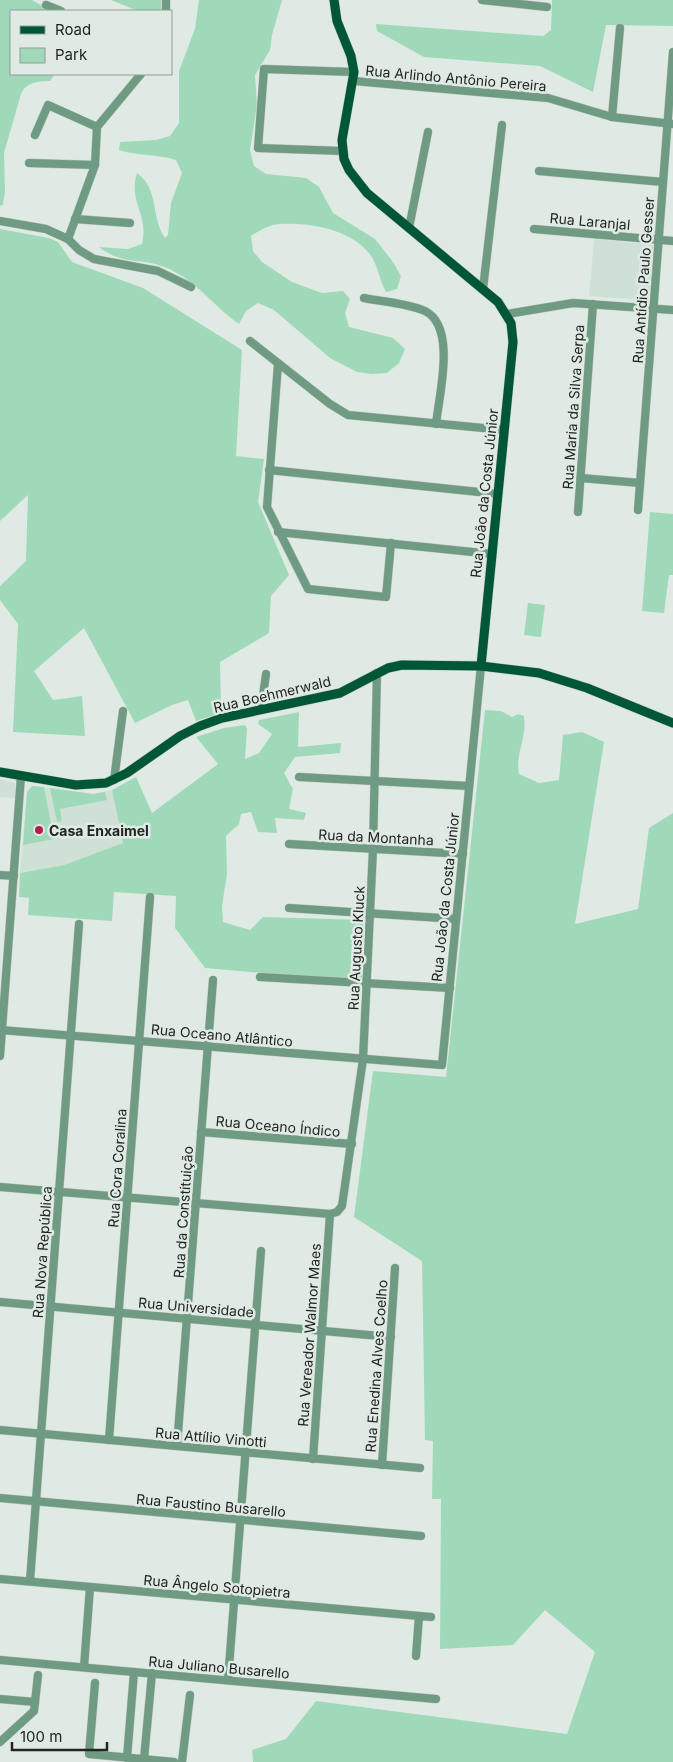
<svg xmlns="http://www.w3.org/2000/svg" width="673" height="1762" font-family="Inter,sans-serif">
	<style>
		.built { fill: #cfe1d6 }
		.green { fill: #a0d9b9 }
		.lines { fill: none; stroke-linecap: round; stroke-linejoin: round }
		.minor-casing { stroke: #bec7c1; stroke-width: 9 }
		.major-casing { stroke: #bec7c1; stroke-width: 10 }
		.minor { stroke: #6e9b82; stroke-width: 8 }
		.major { stroke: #005736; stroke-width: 9 }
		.poi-dot { fill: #b01e4b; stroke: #e0eae4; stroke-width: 2 }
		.labels { text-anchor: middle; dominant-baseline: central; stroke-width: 5; stroke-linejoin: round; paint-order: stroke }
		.street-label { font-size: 14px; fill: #212523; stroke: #e0eae4 }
		.poi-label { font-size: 14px; font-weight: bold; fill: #212523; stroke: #e0eae4; text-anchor: start }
	</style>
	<rect width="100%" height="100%" fill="#e0eae4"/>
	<g class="built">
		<path d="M594 239 654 245 649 301 589 296Z"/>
		<path d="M0 779 15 783V798L0 797Z"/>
		<path d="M36 786 93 794 112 790 123 843 64 865 20 873 27 792 30 788Z"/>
	</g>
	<g class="green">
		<path d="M0 0H32L51 11H11V74H55L50 81C39 81 26 82 21 94L4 153 5 191 3 205 0 206Z"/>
		<path d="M111 0H161V11H138Z"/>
		<path d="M199 0H282L272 35 270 50 255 75 257 105 250 150 254 166 266 174 306 178 319 187 333 213 375 239 393 262 401 276 397 289 386 292C379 280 378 264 369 253 350 229 308 222 279 224 269 225 260 230 251 236L253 251 262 262 292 282 322 293 343 291 350 299 345 313 349 327 393 338 405 349 399 363 387 373 372 374 357 372 330 358 274 310 258 303 246 311 239 324C213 306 198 282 167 268 142 257 123 266 99 247L128 249 142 244C149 213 128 203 137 173 160 190 150 216 165 238L168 235 171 203 182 173 176 160C157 154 137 156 119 150L120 142 156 140 170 136 179 123V71L195 29Z"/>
		<path d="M552 0H673V26L606 25 593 92 540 66 424 57 377 31 376 24 543 36 551 30Z"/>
		<path d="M0 229 49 238 58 242 72 262 143 288 242 350 236 456 264 459 258 502 289 575 271 596 269 633 220 662 221 713 196 721 188 700 172 705 135 723 84 628 34 671 53 700 82 696 85 736 13 732 18 624 0 600V586L26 561 28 495 0 521Z"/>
		<path d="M650 512 673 514V575H669L664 613 642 611Z"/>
		<path d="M528 603 545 605 541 637 524 635Z"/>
		<path d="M485 710 501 711 512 717 518 714 524 716C527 740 515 753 519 774L539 783 559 780 563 735 582 732 604 742 575 924 638 909 649 828 673 813V1762H253L252 1750 286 1739 316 1701 567 1734 595 1652 545 1610 513 1645 440 1649 441 1499H432L433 1441 425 1440 422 1261 354 1217 373 1071 446 1077Z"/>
		<path d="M299 712 298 747 341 743 340 753 295 757 284 773 293 789 289 809 306 813 304 820 275 818 277 833 258 832 251 812 241 814 239 824 226 836 227 874 222 906 223 922 250 930 263 917 363 920V982L205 968 175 928 176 896 114 892 112 921 28 915 29 898 19 897 20 873 64 865 123 843 112 790 136 777 152 813 218 764 196 737 224 728 245 725 247 729 245 759 259 753 272 734 258 724 259 720Z"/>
		<path d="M32 786 44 787 54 839 23 845 27 792Z"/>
		<path d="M50 788 93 794 105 792 107 800 60 809 62 821 57 822Z"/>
	</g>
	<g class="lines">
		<g class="minor-casing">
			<g id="minor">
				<path d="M482 0 547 7"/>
				<path d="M46 5 61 11"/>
				<path d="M166 11V0"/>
				<path d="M354 81 548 98 612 117 673 124"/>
				<path d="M612 117 620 28"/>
				<path d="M35 135 48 105 97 127"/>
				<path d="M343 151 258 148 264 69 354 72"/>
				<path d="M29 163 95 165"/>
				<path d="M539 171 663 182"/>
				<path d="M75 219 130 223"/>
				<path d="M0 221 46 229 68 239 79 250 94 259 158 271 191 287"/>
				<path d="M409 228 428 132"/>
				<path d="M534 229 673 241"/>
				<path d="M68 239 95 165 97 127 141 74"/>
				<path d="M483 289 502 125"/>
				<path d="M364 298C383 302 407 303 425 311 457 327 439 395 436 424"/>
				<path d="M507 314 573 303 673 310"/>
				<path d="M250 341 330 404 348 415 504 430"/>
				<path d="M278 364 267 507 308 589 386 597 391 543"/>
				<path d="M269 470 498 494"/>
				<path d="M581 478 640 483"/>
				<path d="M638 510 673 52"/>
				<path d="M578 512 593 304"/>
				<path d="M278 532 492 554"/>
				<path d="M261 710 266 674"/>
				<path d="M299 777 469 786"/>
				<path d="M114 780 123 711"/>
				<path d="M289 844 463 854"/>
				<path d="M0 875 14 876"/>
				<path d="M289 908 456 919"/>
				<path d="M260 977 450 988"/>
				<path d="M0 1030 442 1065 481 666"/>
				<path d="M0 1056 21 776"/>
				<path d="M201 1132 352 1144"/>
				<path d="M0 1187 330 1214 337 1212 342 1206 363 1059 373 849 377 673"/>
				<path d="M0 1302 391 1337"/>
				<path d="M0 1430 420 1468"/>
				<path d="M109 1440 150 897"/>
				<path d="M177 1446 213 980"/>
				<path d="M313 1459 330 1214"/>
				<path d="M382 1465 395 1268"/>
				<path d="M0 1498 421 1536"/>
				<path d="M0 1579 431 1617"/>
				<path d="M30 1581 79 924"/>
				<path d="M416 1656 419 1616"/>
				<path d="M0 1660 436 1699"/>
				<path d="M84 1667 90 1587"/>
				<path d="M228 1680 261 1251"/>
				<path d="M95 1683 89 1754 174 1762"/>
				<path d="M0 1699 35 1702"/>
				<path d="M0 1742 34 1711 38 1675"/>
				<path d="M127 1758 134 1672"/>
				<path d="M144 1759 152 1673"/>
				<path d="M182 1762 190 1695"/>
			</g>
		</g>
		<g class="major-casing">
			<g id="major">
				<path d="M334 0 337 21 351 56 354 72 342 140 344 159 349 170 367 193 498 302 511 323 513 342 481 666"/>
				<path d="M0 772 76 785 106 783 127 773 180 736 200 726 222 718 340 693 388 668 402 665 481 666 539 673 587 688 673 723"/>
			</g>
		</g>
		<use href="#minor" class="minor"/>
		<use href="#major" class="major"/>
	</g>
	<circle class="poi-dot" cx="39" cy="830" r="5"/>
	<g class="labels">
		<g class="street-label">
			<text transform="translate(456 78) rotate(5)">Rua Arlindo Antônio Pereira</text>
			<text transform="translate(590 221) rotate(5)">Rua Laranjal</text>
			<text transform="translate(643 280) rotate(-86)">Rua Antídio Paulo Gesser</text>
			<text transform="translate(573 407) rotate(-86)">Rua Maria da Silva Serpa</text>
			<text transform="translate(484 493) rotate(-84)">Rua João da Costa Júnior</text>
			<text transform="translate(272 694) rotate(-13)">Rua Boehmerwald</text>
			<text transform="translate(376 837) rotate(3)">Rua da Montanha</text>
			<text transform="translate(445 897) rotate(-84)">Rua João da Costa Júnior</text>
			<text transform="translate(356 948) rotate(-87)">Rua Augusto Kluck</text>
			<text transform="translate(222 1035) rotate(5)">Rua Oceano Atlântico</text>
			<text transform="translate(278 1126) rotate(5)">Rua Oceano Índico</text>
			<text transform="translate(117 1168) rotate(-86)">Rua Cora Coralina</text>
			<text transform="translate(183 1212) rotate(-86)">Rua da Constituição</text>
			<text transform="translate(42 1252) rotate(-86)">Rua Nova República</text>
			<text transform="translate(196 1307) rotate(5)">Rua Universidade</text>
			<text transform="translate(309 1335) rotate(-86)">Rua Vereador Walmor Maes</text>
			<text transform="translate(376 1366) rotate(-86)">Rua Enedina Alves Coelho</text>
			<text transform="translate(211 1437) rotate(5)">Rua Attílio Vinotti</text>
			<text transform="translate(211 1505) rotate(5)">Rua Faustino Busarello</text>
			<text transform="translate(217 1586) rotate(5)">Rua Ângelo Sotopietra</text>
			<text transform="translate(219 1667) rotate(5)">Rua Juliano Busarello</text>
		</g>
		<g class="poi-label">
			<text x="49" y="830">Casa Enxaimel</text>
		</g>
	</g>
	<rect x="10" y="10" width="162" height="65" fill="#e0eae4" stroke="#949b97"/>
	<rect x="20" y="26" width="25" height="8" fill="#005736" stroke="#949b97"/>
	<text x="55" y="35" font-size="15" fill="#212523">Road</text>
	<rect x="20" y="48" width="25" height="15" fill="#a0d9b9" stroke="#949b97"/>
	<text x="55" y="60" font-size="15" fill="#212523">Park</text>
	<path d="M12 1742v8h95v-8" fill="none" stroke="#212523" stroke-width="2.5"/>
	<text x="20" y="1742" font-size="15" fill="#212523" stroke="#e0eae4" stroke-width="4" paint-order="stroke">100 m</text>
</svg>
